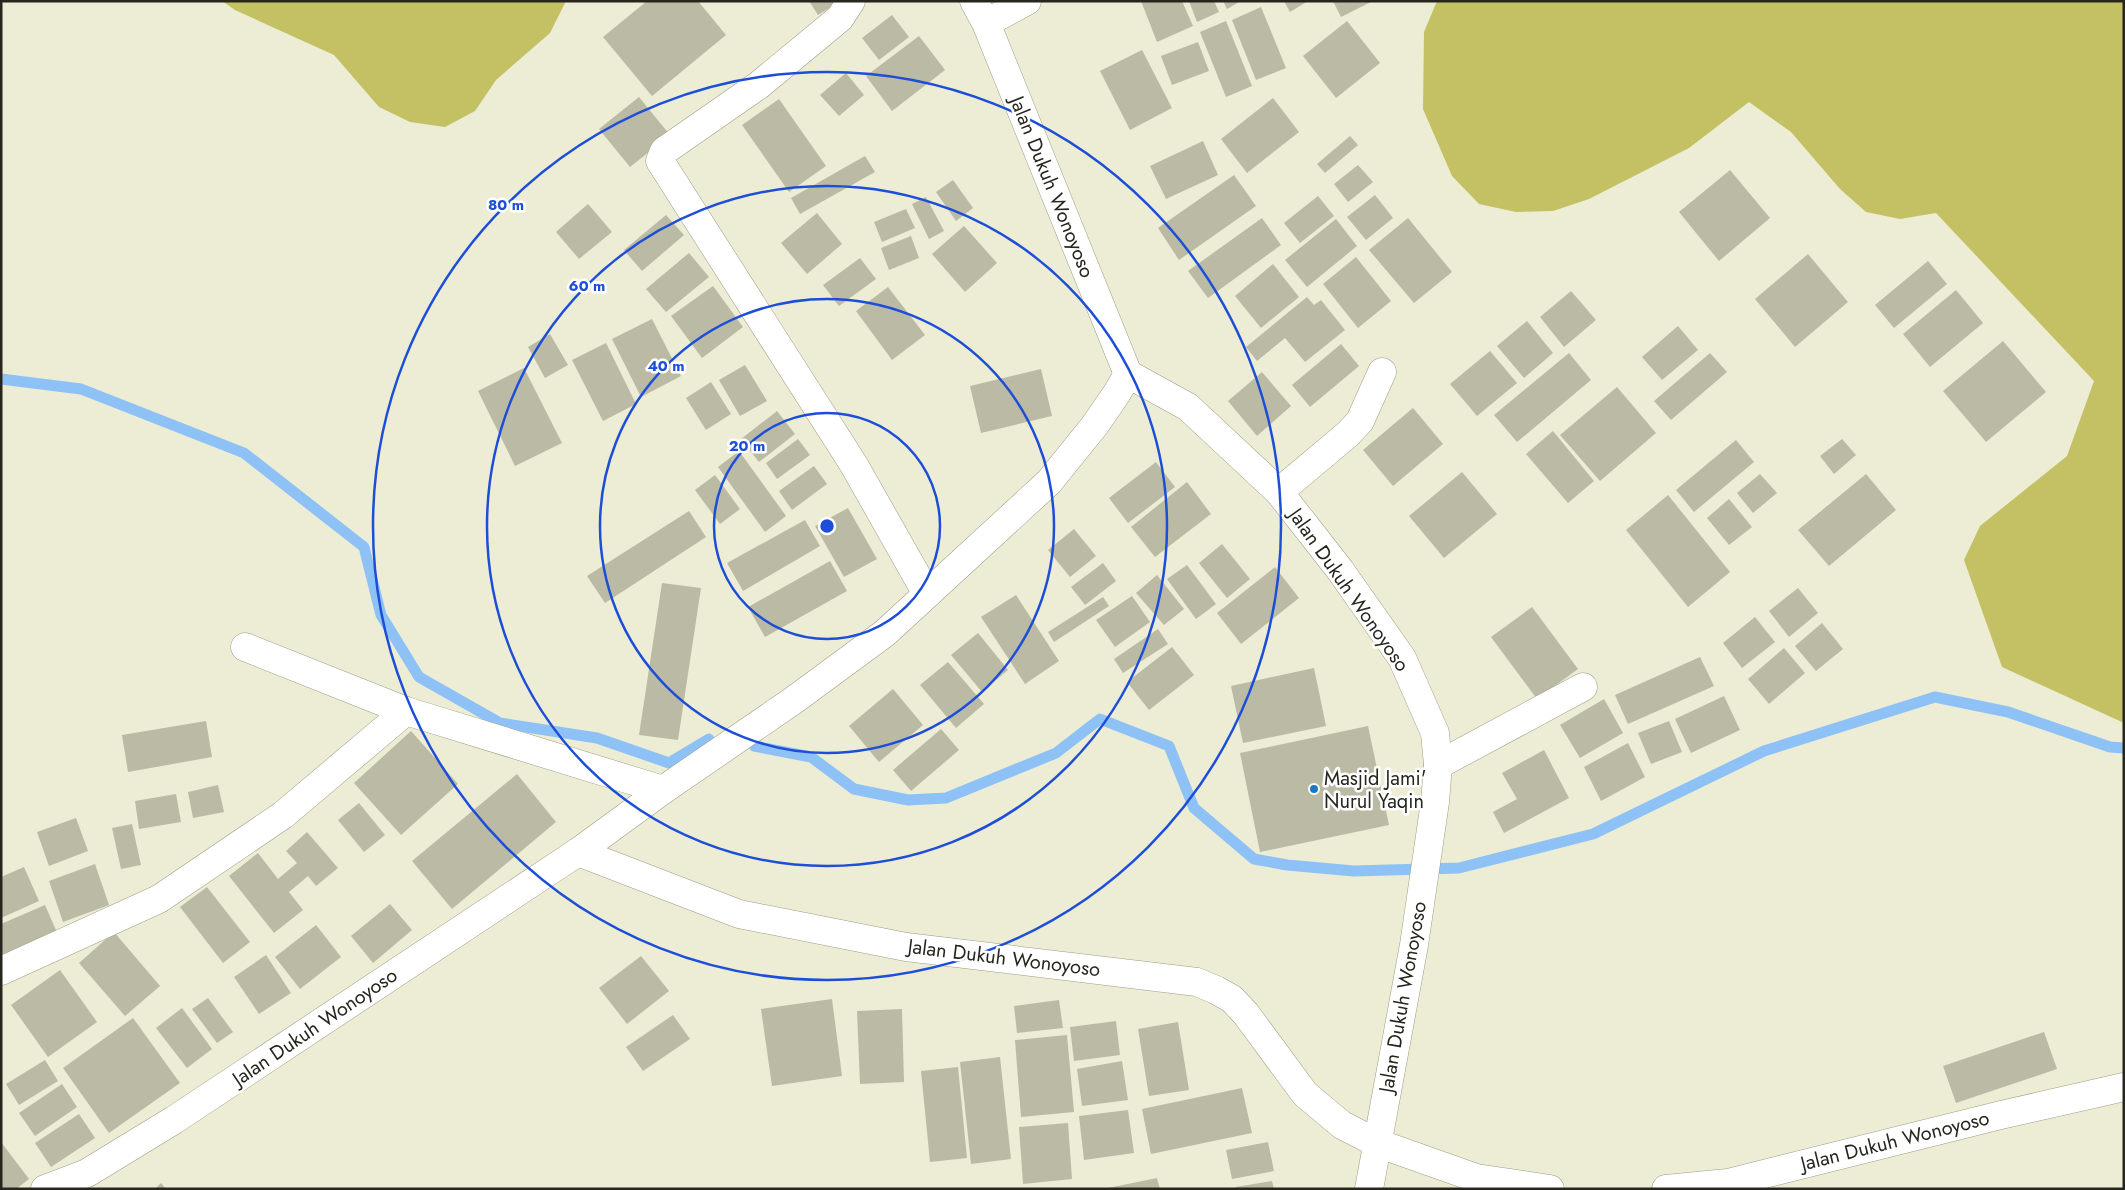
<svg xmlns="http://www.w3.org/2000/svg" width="2125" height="1190" font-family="Jost,sans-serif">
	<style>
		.forest { fill: #c3c164 }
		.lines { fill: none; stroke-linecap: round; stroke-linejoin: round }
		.stream { stroke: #8ec2f6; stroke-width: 11 }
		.building { fill: #bbbba5 }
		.minor-casing { stroke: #9d9d87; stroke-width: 29 }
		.minor { stroke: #fff; stroke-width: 28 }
		.ring { fill: none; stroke: #1d4ed8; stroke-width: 2.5 }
		.poi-dot { fill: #1a79c5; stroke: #fff; stroke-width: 2 }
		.labels { text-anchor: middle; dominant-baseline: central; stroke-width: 5; stroke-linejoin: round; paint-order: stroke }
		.street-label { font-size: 20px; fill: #26261e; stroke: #fff }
		.poi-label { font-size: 20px; fill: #26261e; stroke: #fff; text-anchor: start }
		.centre { fill: #1d4ed8; stroke: #fff; stroke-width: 2.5 }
		.ring-label { font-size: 15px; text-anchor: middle; font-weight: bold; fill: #1d4ed8; stroke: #fff; stroke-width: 5; stroke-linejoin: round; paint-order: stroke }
	</style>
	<rect width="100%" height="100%" fill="#ededd5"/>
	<g class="forest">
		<path d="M222 1H566L550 33 496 80 475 111 445 127 410 122 379 107 334 55 235 10Z"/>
		<path d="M1437 1H2124V723L2002 667 1964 560 1980 526 2067 456 2094 381 1936 213 1900 219 1866 212 1840 189 1791 132 1749 102 1689 148 1589 199 1553 211 1516 212 1479 204 1452 176 1423 109 1424 32Z"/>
	</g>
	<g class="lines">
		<g class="stream">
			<path d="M1 379 81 389 244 453 364 547 381 615 419 677 500 723 597 738 669 763 709 739"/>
			<path d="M754 746 811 757 854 789 908 800 946 798 1056 753 1100 719 1169 746 1194 808 1254 859 1287 865 1354 871 1459 868 1593 834 1764 751 1935 697 2008 712 2110 747 2124 748"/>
		</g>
	</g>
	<g class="building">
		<path d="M647 1H698L726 35 652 96 603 37Z"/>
		<path d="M809 1H840L818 15Z"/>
		<path d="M1141 1H1182L1193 26 1157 42Z"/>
		<path d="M1189 1H1214L1219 12 1197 22Z"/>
		<path d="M1223 1H1241L1227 9Z"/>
		<path d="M1284 1H1308L1290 12Z"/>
		<path d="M1333 1H1373L1341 17Z"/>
		<path d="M1261 7 1286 68 1256 80 1232 20Z"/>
		<path d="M892 15 909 37 879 60 862 38Z"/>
		<path d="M1226 21 1252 86 1226 97 1200 32Z"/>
		<path d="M1347 21 1380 63 1336 98 1303 56Z"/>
		<path d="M919 36 945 70 892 111 866 76Z"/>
		<path d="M1198 42 1209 71 1172 85 1161 56Z"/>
		<path d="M1142 50 1172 108 1130 130 1100 71Z"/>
		<path d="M846 73 864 95 839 116 820 95Z"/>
		<path d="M639 97 670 135 630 167 599 129Z"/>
		<path d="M1273 98 1299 132 1247 173 1221 139Z"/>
		<path d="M779 99 826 166 789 192 742 125Z"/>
		<path d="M1350 136 1358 145 1325 173 1317 164Z"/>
		<path d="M1203 141 1218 175 1166 199 1150 166Z"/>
		<path d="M865 156 875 172 800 214 791 198Z"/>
		<path d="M1358 165 1373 182 1348 202 1334 184Z"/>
		<path d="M1730 170 1770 218 1719 261 1679 212Z"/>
		<path d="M1234 175 1256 206 1179 260 1158 228Z"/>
		<path d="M953 180 973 208 956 221 936 192Z"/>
		<path d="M1375 195 1393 218 1366 240 1347 217Z"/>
		<path d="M1318 196 1334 216 1300 243 1284 223Z"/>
		<path d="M926 197 944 231 929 239 912 204Z"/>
		<path d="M588 204 612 232 579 259 556 232Z"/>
		<path d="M906 209 915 228 882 242 874 222Z"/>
		<path d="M817 213 842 244 807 274 781 243Z"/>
		<path d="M666 215 684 235 642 271 624 250Z"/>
		<path d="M1262 218 1281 245 1208 298 1188 271Z"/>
		<path d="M1408 218 1452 272 1414 303 1369 250Z"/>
		<path d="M1336 219 1357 246 1307 287 1285 260Z"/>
		<path d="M964 226 997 263 965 292 932 254Z"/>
		<path d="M911 236 919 258 889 270 881 248Z"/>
		<path d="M689 253 709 277 666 312 646 289Z"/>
		<path d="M1808 254 1848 302 1795 347 1755 299Z"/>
		<path d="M1356 257 1391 301 1358 328 1323 284Z"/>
		<path d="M860 258 876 279 839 306 823 285Z"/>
		<path d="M1928 261 1947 284 1894 328 1875 305Z"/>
		<path d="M1273 264 1299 297 1261 328 1235 296Z"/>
		<path d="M713 286 743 327 702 358 671 316Z"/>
		<path d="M888 287 925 335 892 360 856 311Z"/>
		<path d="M1956 290 1983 323 1930 367 1903 334Z"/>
		<path d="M1571 291 1596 320 1564 347 1540 317Z"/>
		<path d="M1307 297 1314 305 1321 300 1345 330 1305 362 1285 338 1257 361 1246 347Z"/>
		<path d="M652 319 681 376 641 397 612 339Z"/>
		<path d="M1527 321 1553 353 1524 378 1497 346Z"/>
		<path d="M1678 326 1698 350 1662 380 1642 357Z"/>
		<path d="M550 334 568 365 545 378 528 347Z"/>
		<path d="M2003 341 2046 392 1986 442 1943 391Z"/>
		<path d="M606 343 636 404 603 421 572 360Z"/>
		<path d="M1341 344 1359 366 1310 407 1292 385Z"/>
		<path d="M1490 351 1517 383 1477 416 1450 384Z"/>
		<path d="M1569 353 1591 380 1517 442 1494 415Z"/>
		<path d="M1710 353 1727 372 1671 420 1654 401Z"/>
		<path d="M745 365 767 401 740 416 719 380Z"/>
		<path d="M524 368 562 443 515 466 478 391Z"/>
		<path d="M1041 369 1052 416 981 433 970 386Z"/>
		<path d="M1262 372 1291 406 1257 436 1228 401Z"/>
		<path d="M711 382 731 414 706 430 686 398Z"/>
		<path d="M1617 387 1656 433 1600 481 1560 435Z"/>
		<path d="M1413 408 1443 444 1393 486 1363 450Z"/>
		<path d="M777 411 795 434 759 462 741 439Z"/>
		<path d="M1553 431 1594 481 1568 503 1526 454Z"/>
		<path d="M798 439 810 455 777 479 766 463Z"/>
		<path d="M1842 439 1856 455 1834 474 1820 456Z"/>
		<path d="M1736 440 1754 462 1694 512 1676 490Z"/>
		<path d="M739 451 786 516 765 532 718 467Z"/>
		<path d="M1156 462 1175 487 1128 523 1109 498Z"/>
		<path d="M814 466 827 484 792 510 779 491Z"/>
		<path d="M1462 472 1497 514 1444 558 1409 516Z"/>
		<path d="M1760 474 1777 493 1753 513 1737 493Z"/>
		<path d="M1866 474 1896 510 1829 566 1798 530Z"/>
		<path d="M715 475 740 509 720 524 695 490Z"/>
		<path d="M1187 482 1211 514 1155 557 1131 527Z"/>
		<path d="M1668 495 1730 572 1688 607 1626 530Z"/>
		<path d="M1729 499 1752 527 1729 545 1707 518Z"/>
		<path d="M848 508 877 559 844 577 815 526Z"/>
		<path d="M689 511 706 537 605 603 587 576Z"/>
		<path d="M805 520 820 546 743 591 727 563Z"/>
		<path d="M1074 529 1096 556 1070 577 1048 550Z"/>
		<path d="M1222 544 1250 579 1227 598 1199 563Z"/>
		<path d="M830 561 847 591 765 637 748 607Z"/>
		<path d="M1103 563 1116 581 1085 605 1071 587Z"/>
		<path d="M1187 565 1216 604 1196 619 1167 579Z"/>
		<path d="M1275 567 1299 598 1241 644 1217 613Z"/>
		<path d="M1157 575 1184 609 1164 625 1136 593Z"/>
		<path d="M662 583 701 588 678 740 639 735Z"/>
		<path d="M1798 588 1818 613 1789 637 1769 611Z"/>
		<path d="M1016 595 1059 661 1025 684 981 617Z"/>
		<path d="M1132 596 1150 622 1115 647 1096 620Z"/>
		<path d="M1103 597 1109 606 1054 642 1048 632Z"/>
		<path d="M1532 607 1578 669 1537 699 1491 637Z"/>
		<path d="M1755 617 1775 642 1742 668 1723 643Z"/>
		<path d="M1822 623 1843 649 1816 671 1795 646Z"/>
		<path d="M1158 629 1168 644 1123 673 1114 659Z"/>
		<path d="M978 633 1008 670 982 692 951 655Z"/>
		<path d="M1172 647 1194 675 1149 710 1127 682Z"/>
		<path d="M1784 648 1805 673 1769 704 1748 679Z"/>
		<path d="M1700 657 1714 686 1628 724 1615 695Z"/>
		<path d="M948 662 984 704 956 728 920 685Z"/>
		<path d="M1314 668 1326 726 1243 743 1231 686Z"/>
		<path d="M893 689 923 725 879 762 849 726Z"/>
		<path d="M1724 696 1740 730 1691 753 1675 719Z"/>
		<path d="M1604 699 1623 733 1580 758 1560 725Z"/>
		<path d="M206 721 212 757 128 772 122 735Z"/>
		<path d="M1669 721 1682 752 1651 764 1638 733Z"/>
		<path d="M1368 726 1389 825 1260 852 1240 753Z"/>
		<path d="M941 729 959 750 911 791 893 770Z"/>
		<path d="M411 731 458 784 401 835 354 783Z"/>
		<path d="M1628 743 1645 777 1601 801 1584 767Z"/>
		<path d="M1544 750 1569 798 1504 833 1493 812 1517 799 1502 773Z"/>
		<path d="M517 774 556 822 452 909 412 861Z"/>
		<path d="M218 785 224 812 193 818 188 792Z"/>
		<path d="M176 794 181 822 139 829 135 801Z"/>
		<path d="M359 803 385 835 364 852 338 820Z"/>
		<path d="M76 818 88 851 49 866 37 832Z"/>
		<path d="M132 824 141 865 121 869 112 828Z"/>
		<path d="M307 832 338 868 316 886 308 876 289 892 303 910 274 933 229 876 258 853 278 879 297 863 286 851Z"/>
		<path d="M95 864 109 905 63 922 49 881Z"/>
		<path d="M24 867 39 901 1 918V877Z"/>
		<path d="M207 887 250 942 223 963 180 907Z"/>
		<path d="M390 904 412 930 373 963 351 936Z"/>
		<path d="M45 905 59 937 1 962V924Z"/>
		<path d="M316 925 341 957 300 989 275 957Z"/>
		<path d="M114 932 160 986 125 1016 79 963Z"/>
		<path d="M266 955 291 993 259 1014 234 977Z"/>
		<path d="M641 956 669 991 627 1024 599 988Z"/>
		<path d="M60 970 97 1022 48 1057 11 1005Z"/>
		<path d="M208 998 233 1032 217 1043 192 1009Z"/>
		<path d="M832 999 842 1076 772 1086 761 1009Z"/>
		<path d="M1059 1000 1063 1028 1017 1033 1014 1006Z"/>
		<path d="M182 1008 212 1049 187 1068 156 1028Z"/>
		<path d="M902 1009 904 1082 860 1084 857 1011Z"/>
		<path d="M673 1015 690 1039 643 1071 626 1047Z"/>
		<path d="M133 1018 180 1083 109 1133 63 1068Z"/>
		<path d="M1116 1021 1120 1055 1074 1061 1070 1027Z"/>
		<path d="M1178 1022 1189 1090 1149 1096 1138 1029Z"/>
		<path d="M2044 1032 2057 1069 1956 1103 1943 1066Z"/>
		<path d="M1067 1035 1074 1112 1021 1117 1015 1040Z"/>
		<path d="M1000 1057 1011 1159 971 1164 960 1062Z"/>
		<path d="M45 1060 58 1081 19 1105 6 1084Z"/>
		<path d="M1122 1061 1128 1100 1082 1106 1077 1069Z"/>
		<path d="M958 1067 967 1158 930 1162 921 1071Z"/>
		<path d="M62 1084 77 1107 35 1136 19 1113Z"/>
		<path d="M1242 1088 1252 1133 1151 1154 1142 1109Z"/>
		<path d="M1128 1110 1134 1153 1084 1160 1079 1116Z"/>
		<path d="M79 1114 95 1138 51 1167 35 1143Z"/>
		<path d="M1068 1123 1072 1179 1023 1184 1019 1127Z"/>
		<path d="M1 1142 29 1179 16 1189H1Z"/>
		<path d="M1268 1142 1274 1171 1232 1179 1226 1150Z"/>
		<path d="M1157 1178 1160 1189H1108V1188Z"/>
		<path d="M1272 1181 1274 1189H1236V1187Z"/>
		<path d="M161 1183 166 1189H155Z"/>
	</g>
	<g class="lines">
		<g class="minor-casing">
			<g id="minor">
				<path d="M851 1 840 18 759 85 664 151 660 161 854 465 927 594"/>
				<path d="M974 1 986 23 1128 374 1188 407 1279 492 1340 570 1402 658 1435 733 1438 765 1435 802 1414 945 1369 1189"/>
				<path d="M986 23 1027 1"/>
				<path d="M1279 492 1348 434 1360 421 1382 372"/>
				<path d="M245 647 406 711 663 790"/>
				<path d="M1438 765 1583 687"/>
				<path d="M578 852 739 914 906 947 1197 982 1216 990 1232 999 1246 1014 1305 1094 1342 1125 1377 1143 1476 1178 1550 1189"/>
				<path d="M1 971 159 899 283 815 406 711"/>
				<path d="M45 1189 87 1173 174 1120 578 852 663 790 794 700 885 633 1049 482 1095 425 1117 393 1128 374"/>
				<path d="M1666 1189 1728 1183 2001 1115 2124 1087"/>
			</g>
		</g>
		<use href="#minor" class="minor"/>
	</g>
	<g class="ring">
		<circle cx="827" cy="526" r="113"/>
		<circle cx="827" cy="526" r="227"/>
		<circle cx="827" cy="526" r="340"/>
		<circle cx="827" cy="526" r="454"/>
	</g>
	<circle class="poi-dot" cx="1314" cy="789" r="5"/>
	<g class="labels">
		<g class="street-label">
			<text transform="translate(1052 187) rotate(68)">Jalan Dukuh Wonoyoso</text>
			<text transform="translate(1349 590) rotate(55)">Jalan Dukuh Wonoyoso</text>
			<text transform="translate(1004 958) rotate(7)">Jalan Dukuh Wonoyoso</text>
			<text transform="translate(1403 997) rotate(-80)">Jalan Dukuh Wonoyoso</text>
			<text transform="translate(315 1027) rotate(-34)">Jalan Dukuh Wonoyoso</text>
			<text transform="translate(1895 1141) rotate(-14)">Jalan Dukuh Wonoyoso</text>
		</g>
		<g class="poi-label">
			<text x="1324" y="778">Masjid Jami'<tspan x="1324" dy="23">Nurul Yaqin</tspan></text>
		</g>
	</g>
	<circle cx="827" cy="526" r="8" class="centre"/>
	<g class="ring-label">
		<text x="506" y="210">80 m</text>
		<text x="587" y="291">60 m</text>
		<text x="666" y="371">40 m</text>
		<text x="747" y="451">20 m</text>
	</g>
	<rect width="2125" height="1190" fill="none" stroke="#26261e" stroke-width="5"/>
</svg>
